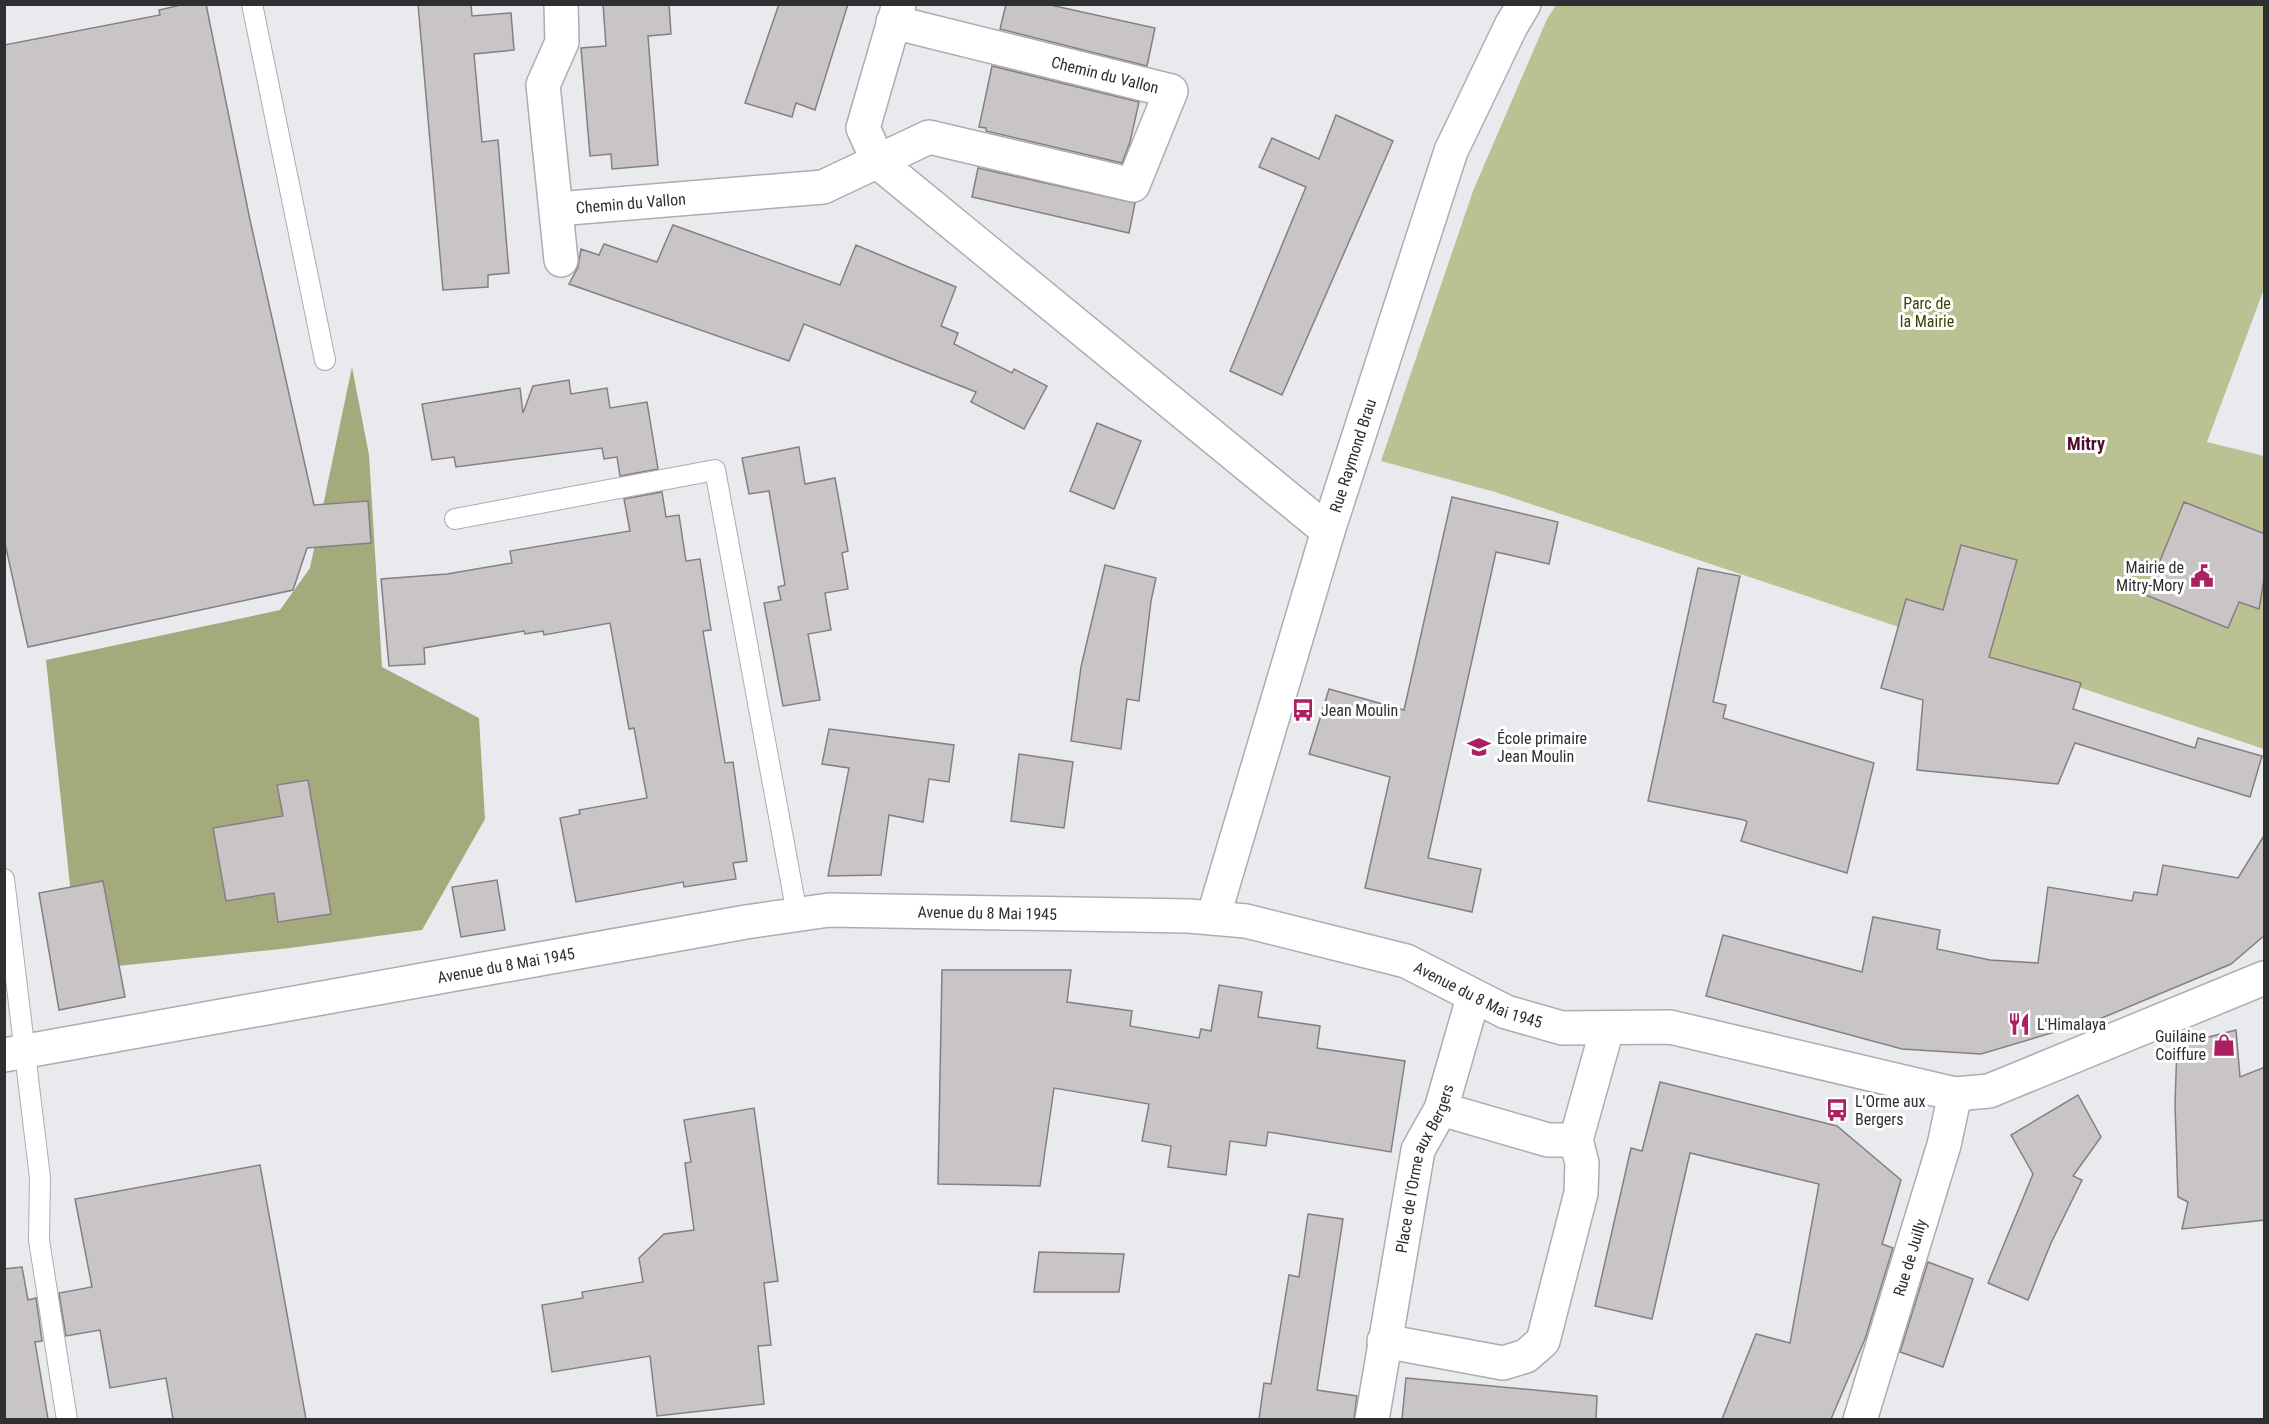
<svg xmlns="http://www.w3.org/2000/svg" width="2269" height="1424" font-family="'Roboto Condensed',sans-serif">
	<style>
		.green { fill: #bcc194 }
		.forest { fill: #a5aa7c }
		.building { fill: #c9c4c6; stroke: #848082; stroke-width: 1.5 }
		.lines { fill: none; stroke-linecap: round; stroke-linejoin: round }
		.service-casing { stroke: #abadb0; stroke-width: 22 }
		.minor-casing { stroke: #abadb0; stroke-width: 36 }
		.tertiary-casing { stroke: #abadb0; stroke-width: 36 }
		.service { stroke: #fff; stroke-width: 20 }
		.minor { stroke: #fff; stroke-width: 33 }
		.tertiary { stroke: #fff; stroke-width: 33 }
		.labels { text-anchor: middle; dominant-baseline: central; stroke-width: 6; stroke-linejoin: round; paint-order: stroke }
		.street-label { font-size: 16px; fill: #2e2f30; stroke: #fff }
		.park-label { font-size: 16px; fill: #3d4007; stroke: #fff }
		.poi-label { font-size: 16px; fill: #2e2f30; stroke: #fff; text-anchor: start }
		.neighbourhood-label { font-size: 18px; font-weight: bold; fill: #510f2d; stroke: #fff }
	</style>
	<rect width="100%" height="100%" fill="#e8eaee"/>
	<path class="green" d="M1556 5H2264V289L2207 442 2264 456V749L1495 492 1381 461 1473 191 1547 19Z"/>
	<path class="forest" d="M352 367 369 455 382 667 479 718 485 819 422 930 290 948 79 970 46 660 280 610 310 568Z"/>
	<g class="building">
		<path d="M185 4H206L250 220 314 505 368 501 371 543 307 548 293 590 28 647 4 539V45L160 15 159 10Z"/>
		<path d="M418 4H471L472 16 511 13 514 50 474 54 482 142 498 140 509 273 488 275V287L443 290Z"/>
		<path d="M603 4H669L671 34 648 36 658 165 612 169 611 154 590 156 581 48 606 46Z"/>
		<path d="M779 4H848L815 110 796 103 792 117 745 103Z"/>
		<path d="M1006 4H1046L1155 28 1147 66 1000 29Z"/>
		<path d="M992 66 1139 102 1130 142 1122 163 986 131V128L979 127Z"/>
		<path d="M1336 115 1393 141 1282 395 1230 371 1306 187 1259 167 1272 138 1319 159Z"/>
		<path d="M978 168 1135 203 1129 233 972 197Z"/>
		<path d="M673 225 840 285 856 245 956 287 941 326 958 333 954 344 1012 373 1014 369 1047 386 1024 429 971 402 976 392 804 324 789 361 569 284 578 267 581 249 599 255 604 244 657 262Z"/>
		<path d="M569 380 571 394 607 388 610 408 647 402 658 469 620 476 617 457 604 459 602 448 456 467 454 457 432 460 422 404 520 388 523 413 533 386Z"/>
		<path d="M1097 423 1141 441 1114 509 1070 491Z"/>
		<path d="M799 447 805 484 835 478 848 551 842 553 848 589 825 593 831 630 808 634 820 700 783 706 764 603 781 600 778 587 785 585 769 491 749 494 742 458Z"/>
		<path d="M662 492 666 517 679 515 686 561 700 559 711 630 703 631 725 763 733 762 747 861 733 863 736 879 684 887 683 882 576 902 560 818 580 814 579 810 647 798 634 728 629 729 610 623 544 635 543 631 525 634 524 631 424 648 425 664 389 666 381 579 447 574 512 563 510 551 630 531 624 499Z"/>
		<path d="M1452 497 1558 522 1549 564 1496 552 1428 858 1481 869 1472 912 1365 888 1390 777 1309 754 1329 689 1404 710Z"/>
		<path d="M2184 502 2265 534V572L2259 609 2239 602 2228 628 2146 595Z"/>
		<path d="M1961 545 2017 560 1989 657 2081 683 2073 709 2195 748 2198 738 2262 756 2250 797 2075 743 2058 784 1917 770 1923 700 1881 688 1906 599 1943 610Z"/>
		<path d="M1105 565 1156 578 1151 601 1139 701 1127 699 1121 749 1071 741 1081 667Z"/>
		<path d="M1698 568 1740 576 1713 702 1726 705 1723 718 1874 763 1847 873 1741 841 1747 822 1744 820 1648 801Z"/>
		<path d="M829 729 954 745 949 782 929 779 923 822 889 815 881 875 828 876 849 768 822 764Z"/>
		<path d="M1019 754 1073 762 1064 828 1011 821Z"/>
		<path d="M308 780 331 914 278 922 274 893 226 901 213 828 283 816 277 785Z"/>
		<path d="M2265 834V935L2231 964 2102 1018 1981 1054 1902 1049 1706 996 1723 935 1862 972 1873 917 1940 930 1937 949 1990 960 2038 963 2048 887 2132 901 2134 892 2157 895 2163 865 2238 878Z"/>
		<path d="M497 880 505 930 461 937 452 887Z"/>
		<path d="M103 881 125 997 59 1010 39 893Z"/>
		<path d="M942 970H1071L1067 1002 1132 1011 1130 1026 1199 1038 1201 1029 1211 1031 1219 985 1262 992 1258 1017 1320 1026 1317 1048 1405 1061 1391 1152 1268 1132 1266 1146 1230 1141 1226 1175 1168 1167 1171 1146 1142 1141 1149 1104 1054 1088 1040 1186 938 1184Z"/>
		<path d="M2236 1030 2240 1077 2265 1067V1220L2182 1229 2188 1202 2178 1197 2175 1105 2177 1045Z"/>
		<path d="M1660 1082 1837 1126 1901 1180 1882 1244 1893 1248 1865 1339 1831 1419H1722L1756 1334 1790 1343 1819 1184 1690 1153 1652 1319 1595 1306 1631 1148 1642 1151Z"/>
		<path d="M2078 1095 2101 1137 2073 1176 2082 1180 2051 1243 2028 1300 1988 1283 2033 1174 2011 1135Z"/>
		<path d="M754 1108 778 1281 764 1283 771 1345 758 1346 764 1404 657 1416 650 1356 552 1372 542 1305 583 1298 582 1292 643 1282 639 1258 664 1234 694 1230 685 1163 691 1162 684 1120Z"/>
		<path d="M260 1165 306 1419H173L166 1378 110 1388 100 1330 66 1336 59 1293 92 1287 75 1199Z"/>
		<path d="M1308 1214 1343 1219 1317 1390 1357 1396 1354 1419H1259L1264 1383 1271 1384 1289 1275 1299 1277Z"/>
		<path d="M1039 1252 1124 1254 1119 1292H1034Z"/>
		<path d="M1928 1262 1973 1279 1943 1367 1900 1352Z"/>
		<path d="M22 1267 28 1300 36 1298 42 1341 35 1342 48 1419H4V1269Z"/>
		<path d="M1406 1378 1597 1396 1596 1419H1402Z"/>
	</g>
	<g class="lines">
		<g class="service-casing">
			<g id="service">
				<path d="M252 4 325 360"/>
				<path d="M455 519 715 470 797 914"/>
				<path d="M4 879 40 1178 39 1240 67 1420"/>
			</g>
		</g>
		<g class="minor-casing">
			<g id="minor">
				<path d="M899 4 863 128 879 163 1328 531"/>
				<path id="s1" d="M557 209 823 187 929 137 1133 185 1171 91 893 22"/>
				<path d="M561 260 543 85 562 42 561 4"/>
				<path d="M1441 1109 1548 1140H1576"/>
				<path d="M1384 1341 1503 1363 1526 1356 1543 1341 1581 1193 1582 1163 1576 1140 1607 1029"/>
				<path id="s2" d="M1372 1420 1418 1150 1441 1109 1473 998"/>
			</g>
		</g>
		<g class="tertiary-casing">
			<g id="tertiary">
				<path id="s3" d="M1213 918 1328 531 1451 151 1511 26 1524 4"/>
				<path id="s4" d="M4 1055 746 922 829 910 1189 916 1246 921 1406 961 1506 1012 1562 1028 1670 1027 1955 1094 1989 1091 2264 978"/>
				<path id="s5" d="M1860 1420 1944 1145 1955 1094"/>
			</g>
		</g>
		<use href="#service" class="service"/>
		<use href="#minor" class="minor"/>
		<use href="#tertiary" class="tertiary"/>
	</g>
	<defs>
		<g id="civic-bare" transform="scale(1.8)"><path d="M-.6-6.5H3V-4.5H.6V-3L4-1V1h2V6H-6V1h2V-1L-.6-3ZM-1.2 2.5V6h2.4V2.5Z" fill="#aa2063" stroke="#fff" stroke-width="2.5" paint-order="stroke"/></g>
		<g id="bus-bare" transform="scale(1.8)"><path d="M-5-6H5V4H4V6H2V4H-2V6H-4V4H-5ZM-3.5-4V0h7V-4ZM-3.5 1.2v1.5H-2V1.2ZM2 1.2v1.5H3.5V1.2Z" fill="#aa2063" stroke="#fff" stroke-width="2.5" paint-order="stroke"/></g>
		<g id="school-bare" transform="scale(1.8)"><path d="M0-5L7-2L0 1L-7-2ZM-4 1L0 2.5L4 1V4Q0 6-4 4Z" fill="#aa2063" stroke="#fff" stroke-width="2.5" paint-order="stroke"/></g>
		<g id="restaurant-bare" transform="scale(1.8)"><path d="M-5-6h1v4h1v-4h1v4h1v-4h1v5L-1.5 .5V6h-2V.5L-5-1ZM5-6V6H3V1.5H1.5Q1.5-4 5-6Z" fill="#aa2063" stroke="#fff" stroke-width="2.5" paint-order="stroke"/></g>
		<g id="shop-bare" transform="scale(1.8)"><path d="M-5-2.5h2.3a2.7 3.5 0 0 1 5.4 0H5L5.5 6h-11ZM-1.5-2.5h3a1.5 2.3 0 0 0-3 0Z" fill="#aa2063" stroke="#fff" stroke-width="2.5" paint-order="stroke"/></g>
	</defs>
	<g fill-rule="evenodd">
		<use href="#civic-bare" x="2202" y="576"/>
		<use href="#bus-bare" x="1303" y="710"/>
		<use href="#school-bare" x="1479" y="747"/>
		<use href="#restaurant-bare" x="2019" y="1024"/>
		<use href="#shop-bare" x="2224" y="1045"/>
		<use href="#bus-bare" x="1837" y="1110"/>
	</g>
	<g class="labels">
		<g class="street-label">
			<text transform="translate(1105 75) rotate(14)">Chemin du Vallon</text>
			<text stroke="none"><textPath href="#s1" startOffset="74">Chemin du Vallon</textPath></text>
			<text stroke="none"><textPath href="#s3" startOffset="483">Rue Raymond Brau</textPath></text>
			<text stroke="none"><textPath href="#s4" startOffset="996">Avenue du 8 Mai 1945</textPath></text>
			<text stroke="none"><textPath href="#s4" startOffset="510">Avenue du 8 Mai 1945</textPath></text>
			<text stroke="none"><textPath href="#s4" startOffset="1500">Avenue du 8 Mai 1945</textPath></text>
			<text stroke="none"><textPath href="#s2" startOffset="258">Place de l'Orme aux Bergers</textPath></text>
			<text stroke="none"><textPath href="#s5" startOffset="170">Rue de Juilly</textPath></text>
		</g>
		<g class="park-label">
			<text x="1927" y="303">Parc de<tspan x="1927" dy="18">la Mairie</tspan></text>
		</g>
		<g class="poi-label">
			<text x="2184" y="567" text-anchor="end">Mairie de<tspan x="2184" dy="18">Mitry-Mory</tspan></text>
			<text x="1321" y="710">Jean Moulin</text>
			<text x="1497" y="738">École primaire<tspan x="1497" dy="18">Jean Moulin</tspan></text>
			<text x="2037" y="1024">L'Himalaya</text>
			<text x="2206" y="1036" text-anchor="end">Guilaine<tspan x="2206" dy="18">Coiffure</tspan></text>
			<text x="1855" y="1101">L'Orme aux<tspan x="1855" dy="18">Bergers</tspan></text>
		</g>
		<g class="neighbourhood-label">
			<text x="2086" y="443">Mitry</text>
		</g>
	</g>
	<rect width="2269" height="1424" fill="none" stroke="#2e2f30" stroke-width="12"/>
</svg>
